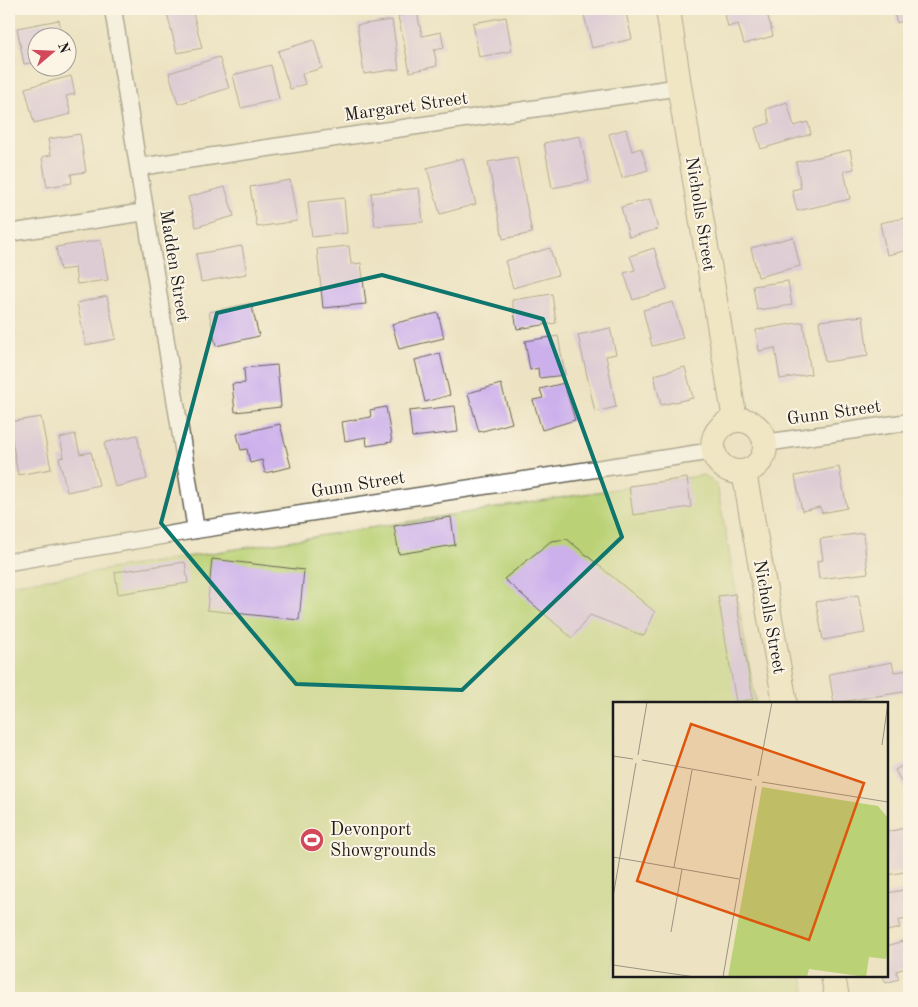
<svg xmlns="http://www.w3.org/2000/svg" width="918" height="1007" font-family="'Old Standard TT',serif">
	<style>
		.green { fill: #bad176; stroke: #6b7649 }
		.building { fill: #ccb0ec }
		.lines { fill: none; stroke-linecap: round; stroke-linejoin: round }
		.street-casing { stroke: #656256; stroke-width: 19 }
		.secondary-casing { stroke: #656256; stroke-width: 26 }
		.street { stroke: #fff; stroke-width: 16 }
		.secondary { stroke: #f6e9c3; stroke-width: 24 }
		.marked { fill: none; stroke: #0f766e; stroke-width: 4; stroke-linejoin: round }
		.labels { text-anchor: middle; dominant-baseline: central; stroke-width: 4; stroke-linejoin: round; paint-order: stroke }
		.street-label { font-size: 18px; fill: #1c1c1c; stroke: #fcf5e5 }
		.poi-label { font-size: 18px; fill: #1c1c1c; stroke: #fcf5e5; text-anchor: start }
		.inset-road { fill: none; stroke: #999380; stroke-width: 1 }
		.view { fill: #de560d; fill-opacity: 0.15; stroke: #de560d; stroke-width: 2.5 }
		.inset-edge { fill: none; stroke: #1c1c1c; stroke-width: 2.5 }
	</style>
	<rect width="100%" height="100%" fill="#fcf5e5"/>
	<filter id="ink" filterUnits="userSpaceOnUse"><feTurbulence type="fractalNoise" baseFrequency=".02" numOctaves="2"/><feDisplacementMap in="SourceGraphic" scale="10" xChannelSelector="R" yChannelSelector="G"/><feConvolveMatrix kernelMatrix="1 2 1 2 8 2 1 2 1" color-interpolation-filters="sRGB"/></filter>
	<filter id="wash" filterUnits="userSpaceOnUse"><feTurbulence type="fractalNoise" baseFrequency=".0096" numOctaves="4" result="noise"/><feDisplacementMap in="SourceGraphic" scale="20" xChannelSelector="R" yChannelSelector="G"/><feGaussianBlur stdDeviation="1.12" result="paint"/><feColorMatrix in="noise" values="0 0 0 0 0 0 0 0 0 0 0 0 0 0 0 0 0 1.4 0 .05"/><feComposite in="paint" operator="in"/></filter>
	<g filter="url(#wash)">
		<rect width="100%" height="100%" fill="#ede3c3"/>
		<path class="green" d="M704 475 717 485 756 703H614V976H802L806 998H9V585Z"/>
		<g id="blocks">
			<g class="building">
				<path d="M166 9H192L202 48 177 53Z"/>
				<path d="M610 9H625L632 39 592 48 584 15Z"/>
				<path d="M742 9H766L773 36 744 44 738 24 728 27 725 14Z"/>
				<path d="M893 9H909V19L897 23Z"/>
				<path d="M417 12 422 36 441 32 444 48 434 50 437 66 410 72 398 16Z"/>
				<path d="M506 17 512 51 479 57 473 23Z"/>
				<path d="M59 20 62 38H38V62L24 64 17 28Z"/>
				<path d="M392 20 399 69 364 74 357 25Z"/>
				<path d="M314 40 322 68 302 74 305 84 290 89 278 51Z"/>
				<path d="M219 57 229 88 178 104 169 73Z"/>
				<path d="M271 65 279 99 241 108 233 75Z"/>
				<path d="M71 76 75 94 66 96 71 114 34 123 25 88Z"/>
				<path d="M787 102 794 126 808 122 811 134 761 149 755 128 770 123 766 109Z"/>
				<path d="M626 129 632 151 641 148 648 170 622 178 609 134Z"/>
				<path d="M80 134 86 172 71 174 72 183 47 187 42 157 51 155 48 139Z"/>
				<path d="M580 136 589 181 552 188 544 143Z"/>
				<path d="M850 150 854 169 844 171 850 199 797 211 792 190 801 188 796 162Z"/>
				<path d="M517 157 532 233 503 239 488 162Z"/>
				<path d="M463 158 476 204 440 214 427 168Z"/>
				<path d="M290 180 297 221 257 227 250 187Z"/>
				<path d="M225 187 234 216 196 227 188 197Z"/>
				<path d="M419 188 423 222 375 226 371 193Z"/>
				<path d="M344 198 347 233 312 237 308 202Z"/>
				<path d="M650 199 658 229 629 237 621 207Z"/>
				<path d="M909 217V250L887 255 880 223Z"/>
				<path d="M793 237 800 266 758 277 751 248Z"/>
				<path d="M101 240 108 280 77 284 75 268 60 270 56 247Z"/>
				<path d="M242 246 247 274 201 282 196 254Z"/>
				<path d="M349 246 351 264 361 263 366 304 323 308 317 249Z"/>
				<path d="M550 248 558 275 513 288 505 261Z"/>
				<path d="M654 248 667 289 633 300 624 273 635 270 630 256Z"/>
				<path d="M788 281 792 305 757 310 753 286Z"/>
				<path d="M552 294 556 323 517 329 512 300Z"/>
				<path d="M107 296 116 339 86 345 77 303Z"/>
				<path d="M673 302 683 338 652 346 643 310Z"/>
				<path d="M251 303 259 336 216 346 209 312Z"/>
				<path d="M438 313 444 338 399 349 392 324Z"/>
				<path d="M863 316 868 356 825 362 819 321Z"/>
				<path d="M803 322 811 374 780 379 775 348 759 351 756 330Z"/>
				<path d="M610 328 616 354 606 356 616 407 595 412 578 335Z"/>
				<path d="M558 336 565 375 539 378 538 368 530 370 525 341Z"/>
				<path d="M440 353 450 395 425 402 415 360Z"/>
				<path d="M277 365 281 407 235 412 232 384 245 383 244 368Z"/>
				<path d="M685 367 693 398 661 405 654 375Z"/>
				<path d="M564 383 575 420 542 430 533 400 543 398 540 389Z"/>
				<path d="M501 384 512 423 479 432 468 393Z"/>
				<path d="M455 406 458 432 412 437 409 411Z"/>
				<path d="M386 407 392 442 367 446 366 437 345 441 342 422 371 417 370 410Z"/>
				<path d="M41 417 51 469 18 475 9 422Z"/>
				<path d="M280 424 291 467 265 473 262 460 250 463 247 449 241 450 237 434Z"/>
				<path d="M75 434 80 454 91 452 99 485 67 492 59 458 64 457 60 438Z"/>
				<path d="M137 435 147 479 115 487 104 443Z"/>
				<path d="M839 467 847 508 822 513 820 507 802 511 795 476Z"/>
				<path d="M687 478 691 507 633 515 629 486Z"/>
				<path d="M451 517 455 545 399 554 394 526Z"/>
				<path d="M863 533 868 573 819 579 817 561 823 560 820 539Z"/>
				<path d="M567 539 655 612 644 636 590 615 572 638 504 579 551 541Z"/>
				<path d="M212 559 304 570 299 620 207 610Z"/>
				<path d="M185 562 188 583 118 594 115 572Z"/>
				<path d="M735 594 753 699 736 702 718 596Z"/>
				<path d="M858 595 865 633 823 640 816 602Z"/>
				<path d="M892 662 894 672 909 670V691L834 703 829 674Z"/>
				<path d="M909 762V796L895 770Z"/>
				<path d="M905 828 909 847V871L887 875V832Z"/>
				<path d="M909 889V918L898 921 900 928 887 931V893Z"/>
				<path d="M909 939V967L896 971 899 979 886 983 883 976H887V946Z"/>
			</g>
		</g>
	</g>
	<g filter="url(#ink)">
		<use href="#blocks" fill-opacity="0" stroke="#656256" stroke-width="1"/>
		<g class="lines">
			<g class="street-casing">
				<g id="street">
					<path d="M113 9 196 530"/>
					<path d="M139 167 667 89 679 85"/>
					<path d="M9 233 145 212"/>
					<path d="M765 443 909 422"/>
					<path d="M9 562 196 530 713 451"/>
				</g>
			</g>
			<g class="secondary-casing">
				<g id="secondary">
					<path d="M668 9 679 85 735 420"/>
					<circle cx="739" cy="446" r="26"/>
					<path d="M744 472 785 703"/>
					<path d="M833 976 837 998"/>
				</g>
			</g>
			<use href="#street" class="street"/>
			<use href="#secondary" class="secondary"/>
		</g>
	</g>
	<path d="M0 0H918V1007H0ZM382 275 543 319 622 537 462 690 296 684 161 523 217 313Z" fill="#ede3c3" fill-opacity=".55" fill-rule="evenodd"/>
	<path class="marked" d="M382 275 543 319 622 537 462 690 296 684 161 523 217 313Z"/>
	<defs>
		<g id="stadium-disc" transform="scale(1.25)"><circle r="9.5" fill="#d1495b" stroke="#fcf5e5"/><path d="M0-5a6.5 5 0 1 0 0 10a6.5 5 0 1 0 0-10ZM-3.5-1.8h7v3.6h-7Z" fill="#fff"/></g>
	</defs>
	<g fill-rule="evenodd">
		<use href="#stadium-disc" x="312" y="840"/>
	</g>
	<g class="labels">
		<g class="street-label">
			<text transform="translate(406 107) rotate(-8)">Margaret Street</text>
			<text transform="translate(700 214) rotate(81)">Nicholls Street</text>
			<text transform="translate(174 266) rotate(81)">Madden Street</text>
			<text transform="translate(834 413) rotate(-8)">Gunn Street</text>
			<text transform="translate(358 485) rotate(-9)">Gunn Street</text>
			<text transform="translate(769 617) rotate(80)">Nicholls Street</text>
		</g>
		<g class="poi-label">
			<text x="330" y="830">Devonport<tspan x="330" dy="21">Showgrounds</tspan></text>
		</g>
	</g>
	<g transform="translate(613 702)">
		<rect width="275" height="275" fill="#ede3c3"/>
		<path d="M149 85 265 104 275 116V248L273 257 256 255 253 275 196 267 194 275H115Z" fill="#bad176"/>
		<path class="inset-road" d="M269 43 275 1M25 53 34 0M0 54 20 57M29 58 139 78M145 74 159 0M149 80 275 100M0 155 126 177M61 165 79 68M0 195 23 61M58 230 69 167M0 263 82 275M110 275 143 84"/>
		<path class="view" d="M78 22 251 81 196 238 24 179Z"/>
		<rect width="275" height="275" class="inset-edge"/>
	</g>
	<rect width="918" height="1007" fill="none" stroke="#fcf5e5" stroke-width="30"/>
	<g transform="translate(52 52) rotate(71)"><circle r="24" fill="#fcf5e5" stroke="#a29e95"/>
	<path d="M0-4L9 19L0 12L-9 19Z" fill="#d1495b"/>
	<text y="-8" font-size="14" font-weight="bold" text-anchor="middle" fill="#1c1c1c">N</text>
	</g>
</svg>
